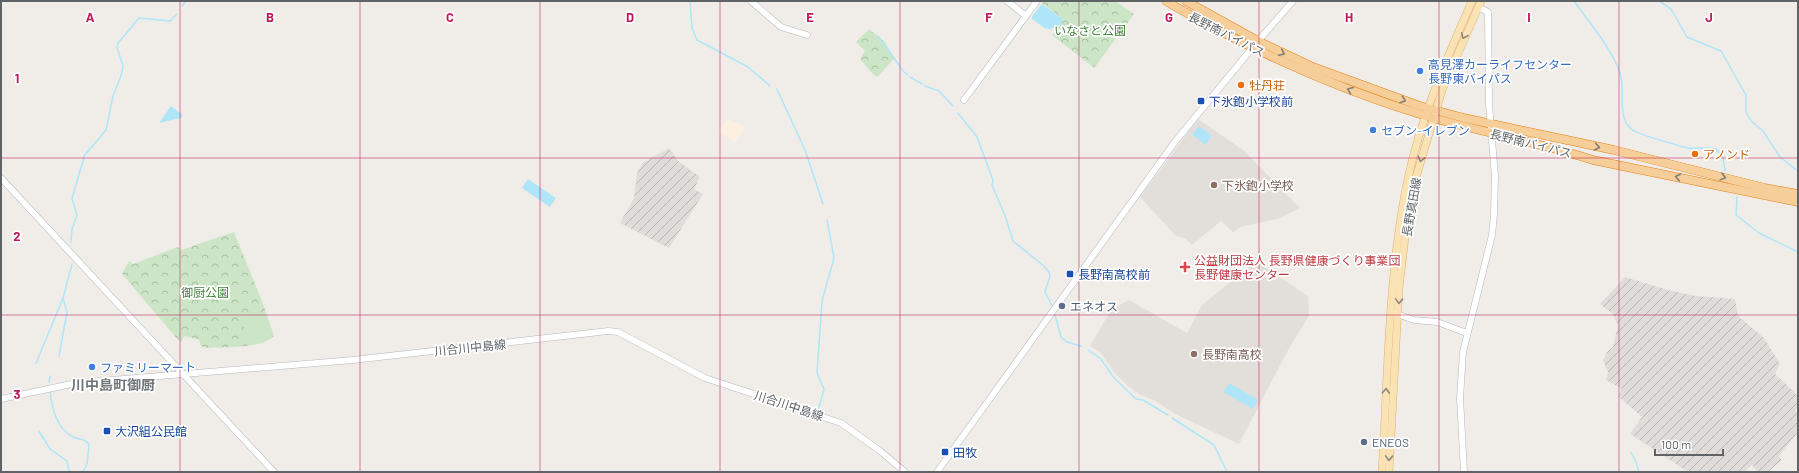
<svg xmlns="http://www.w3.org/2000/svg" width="1799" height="473" font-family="Barlow,'Noto Sans JP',sans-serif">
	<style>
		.commercial { fill: #fcf1e1 }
		.industrial { fill: url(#industrial-furrows) }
		.education { fill: #e2ded9 }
		.park { fill: url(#park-crowns) }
		.pitch { fill: #cbe5c6 }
		.water { fill: #afe5f9 }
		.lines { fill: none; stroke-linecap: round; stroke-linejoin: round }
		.stream { stroke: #afe5f9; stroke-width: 1.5 }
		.secondary-casing { stroke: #b4b7bb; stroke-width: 7 }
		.primary-casing { stroke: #e7af69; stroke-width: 8 }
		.highway-casing { stroke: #e58012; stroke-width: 9 }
		.secondary { stroke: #fff; stroke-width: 6 }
		.primary { stroke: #f9e2b3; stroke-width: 7 }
		.highway { stroke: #f5ce99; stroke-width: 8 }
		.oneway { stroke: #8d897d }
		.oneway2 { stroke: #847e73 }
		.grid { fill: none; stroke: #c2185b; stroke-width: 1; stroke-opacity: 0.55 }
		.shop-dot { fill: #3f7fe0; stroke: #fff; stroke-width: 1.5 }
		.food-dot { fill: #e8710a; stroke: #fff; stroke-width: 1.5 }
		.transit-dot { fill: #1a4fb4; stroke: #fff; stroke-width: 1.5 }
		.education-dot { fill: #8d6e63; stroke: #fff; stroke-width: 1.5 }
		.health-dot { fill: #e0444e; stroke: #fff; stroke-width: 1.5 }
		.service-dot { fill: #5c6f8a; stroke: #fff; stroke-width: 1.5 }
		.labels { text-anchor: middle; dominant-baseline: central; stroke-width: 3.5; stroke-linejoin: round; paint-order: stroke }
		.park-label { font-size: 12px; fill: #43813c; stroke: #fff }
		.street-label { font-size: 12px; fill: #5f6366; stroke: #fff }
		.shop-label { font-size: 12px; fill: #366cbe; stroke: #fff; text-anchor: start }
		.food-label { font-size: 12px; fill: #c56008; stroke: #fff; text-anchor: start }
		.transit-label { font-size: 12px; fill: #164399; stroke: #fff; text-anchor: start }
		.education-label { font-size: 12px; fill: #785e54; stroke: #fff; text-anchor: start }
		.health-label { font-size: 12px; fill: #be3a42; stroke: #fff; text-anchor: start }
		.service-label { font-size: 12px; fill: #4e5e75; stroke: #fff; text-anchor: start }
		.quarter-label { font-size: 14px; font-weight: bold; fill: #707678; stroke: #fff }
		.grid-label { font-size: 13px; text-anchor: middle; font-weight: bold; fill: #c2185b; stroke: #fff; stroke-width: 3.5; stroke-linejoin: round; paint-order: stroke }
	</style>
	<defs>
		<pattern id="industrial-furrows" width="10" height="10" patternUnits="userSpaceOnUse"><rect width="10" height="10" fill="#dfdcda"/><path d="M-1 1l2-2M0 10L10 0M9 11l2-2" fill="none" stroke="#b8b6b5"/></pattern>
		<pattern id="park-crowns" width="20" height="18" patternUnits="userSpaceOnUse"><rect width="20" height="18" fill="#cbe5c6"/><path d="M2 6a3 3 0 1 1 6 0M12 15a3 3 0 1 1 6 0" fill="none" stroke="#a8bda5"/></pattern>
	</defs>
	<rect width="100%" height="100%" fill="#f0ede8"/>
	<path class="commercial" d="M729 119 746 128 735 143 720 132 719 129Z"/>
	<g class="industrial">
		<path d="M669 148 678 161 700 177 694 189 703 194 669 248 620 223 634 198 637 173 643 163Z"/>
		<path d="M1625 277 1668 290 1696 296 1735 299 1738 316 1764 338 1780 364 1775 374 1798 396V407L1795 410 1798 415V432L1779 456 1782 460 1768 472H1758L1752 465 1744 472H1688L1630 434 1642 417 1618 396 1622 389 1606 380 1608 372 1603 360 1608 351 1613 347 1618 325 1613 314 1600 304Z"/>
	</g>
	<g class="education">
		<path d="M1198 119 1243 150 1300 208 1277 219 1241 227 1233 232 1221 221 1192 245 1186 239 1176 236 1140 197Z"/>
		<path d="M1256 261 1308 296 1309 316 1288 350 1239 444 1175 414 1155 401 1139 394 1129 387 1115 373 1100 352 1090 346 1111 310 1129 300 1187 333 1202 305Z"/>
	</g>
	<g class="park">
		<path d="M1044 1H1115L1134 14 1095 67H1093L1052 35 1064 20 1042 3Z"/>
		<path d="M869 29 885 42 894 59 877 77C870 73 866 65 860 59L865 51 856 42Z"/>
		<path d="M234 232 262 301 274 336C261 349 223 347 205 348L201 346 199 340 184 336 182 342 179 341 122 274 129 261 133 264 178 247 181 250Z"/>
	</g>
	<path class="pitch" d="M264 313 272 336 249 344 242 320Z"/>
	<g class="water">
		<path d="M1042 4 1064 20 1056 30 1053 27 1051 30 1048 28 1046 29 1032 19V16Z"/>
		<path d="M171 106 183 115 181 118 159 123Z"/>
		<path d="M1199 126 1212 136 1205 145 1192 134Z"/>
		<path d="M528 179 556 198 550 207 522 188Z"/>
		<path d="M1229 383 1258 400 1253 409 1223 392Z"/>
	</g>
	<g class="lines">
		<g class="stream">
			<path d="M690 1 692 28 697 40 748 67 770 86"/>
			<path d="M1574 1C1589 22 1612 49 1620 73 1626 90 1616 115 1631 129 1636 134 1680 146 1688 148 1698 149 1707 147 1716 149L1723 158 1725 171"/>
			<path d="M1659 1 1670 8 1674 14 1687 37 1721 51 1746 95V112L1751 121 1763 131 1780 157 1798 171"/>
			<path d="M182 6 186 1"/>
			<path d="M878 36 904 72 908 75"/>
			<path d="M910 77 922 84"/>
			<path d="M925 86 939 91 953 106"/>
			<path d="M777 89 805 150 823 204"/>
			<path d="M958 113 977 137 993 180 992 185 1006 218 1013 241 1044 266 1049 272 1050 276 1045 292 1052 306"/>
			<path d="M1737 197 1736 215 1759 233 1798 252"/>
			<path d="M71 242 72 229 77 215 72 198 83 161 84 156 106 130 113 96 121 76 123 66 117 47 118 43 139 18 170 21 177 14"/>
			<path d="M1055 315 1061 337 1067 342 1081 346"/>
			<path d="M1088 350 1101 359 1114 378 1136 399 1143 400 1168 415"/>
			<path d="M59 356 67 312 63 298"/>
			<path d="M36 363 63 298 72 264"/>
			<path d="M49 382 50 376"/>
			<path d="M50 391C52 408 56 428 73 437 79 440 86 438 89 445L87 464 83 472"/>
			<path d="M818 411 824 389 817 373 822 301 834 258 827 220"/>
			<path d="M1172 418 1214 445 1227 472"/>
			<path d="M39 431 50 449 67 461 69 472"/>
			<path d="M1631 452 1636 462 1639 472"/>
		</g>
		<g class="secondary-casing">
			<g id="secondary">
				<path d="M751 1 781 27 807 35"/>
				<path d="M1007 1 1026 16"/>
				<path d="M964 100 1037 1"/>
				<path d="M1 178 274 472"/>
				<path d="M1394 313 1414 320 1437 322 1467 333"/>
				<path d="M1 399 76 383 353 360 608 331 618 332 705 378 841 423 879 450 905 472"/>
				<path d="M937 472 1174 143 1258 41 1293 1"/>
				<path d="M1464 472 1460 398 1463 352 1492 235 1494 214 1495 176 1489 105 1488 12 1478 7"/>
			</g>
		</g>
		<g class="primary-casing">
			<g id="primary">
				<path d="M1382 472C1388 375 1388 278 1407 183 1420 119 1446 60 1472 1"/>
				<path d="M1389 472 1399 288 1407 221 1414 184 1442 90 1481 1"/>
			</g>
		</g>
		<g class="highway-casing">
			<g id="highway">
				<path d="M1166 1C1182 11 1199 19 1216 29 1283 64 1353 94 1426 116 1481 132 1538 142 1593 160L1798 202"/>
				<path d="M1186 1 1258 41 1313 67 1420 106 1464 118 1614 150 1765 188 1798 194"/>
			</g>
		</g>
		<use href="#secondary" class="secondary"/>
		<use href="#primary" class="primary"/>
		<use href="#highway" class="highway"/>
	</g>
	<defs><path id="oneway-chevron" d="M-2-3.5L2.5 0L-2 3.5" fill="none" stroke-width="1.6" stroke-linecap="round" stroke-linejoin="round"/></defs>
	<g class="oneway">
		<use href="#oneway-chevron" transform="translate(1464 36) rotate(115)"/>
		<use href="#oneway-chevron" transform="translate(1421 159) rotate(105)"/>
		<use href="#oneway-chevron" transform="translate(1399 301) rotate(92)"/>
		<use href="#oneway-chevron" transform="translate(1386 391) rotate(-87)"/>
		<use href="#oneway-chevron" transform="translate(1389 458) rotate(92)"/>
	</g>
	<g class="oneway2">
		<use href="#oneway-chevron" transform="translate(1282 53) rotate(25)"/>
		<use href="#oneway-chevron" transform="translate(1350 90) rotate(-159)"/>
		<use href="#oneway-chevron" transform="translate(1403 100) rotate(19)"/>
		<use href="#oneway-chevron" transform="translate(1597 147) rotate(11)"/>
		<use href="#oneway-chevron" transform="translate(1678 177) rotate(-169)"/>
		<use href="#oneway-chevron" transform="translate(1723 177) rotate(15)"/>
	</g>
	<path class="grid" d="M180 1V472M360 1V472M540 1V472M720 1V472M900 1V472M1079 1V472M1259 1V472M1439 1V472M1619 1V472M1 158H1798M1 315H1798"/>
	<g class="shop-dot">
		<circle cx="1420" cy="71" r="4"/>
		<circle cx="1373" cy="130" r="4"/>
		<circle cx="92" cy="367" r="4"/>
	</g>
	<g class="food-dot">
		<circle cx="1241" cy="85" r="4"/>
		<circle cx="1695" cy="154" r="4"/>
	</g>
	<g class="transit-dot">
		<rect x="1197" y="97" width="8" height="8" rx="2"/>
		<rect x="1066" y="270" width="8" height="8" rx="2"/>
		<rect x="103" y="427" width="8" height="8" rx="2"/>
		<rect x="941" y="448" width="8" height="8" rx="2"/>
	</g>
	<g class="education-dot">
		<circle cx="1214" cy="185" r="4"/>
		<circle cx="1194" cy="354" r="4"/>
	</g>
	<path class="health-dot" d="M1183 261h4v4h4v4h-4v4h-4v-4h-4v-4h4z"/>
	<g class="service-dot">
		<circle cx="1062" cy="306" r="4"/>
		<circle cx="1364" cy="442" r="4"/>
	</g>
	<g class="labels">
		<g class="park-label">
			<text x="1090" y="30">いなさと公園</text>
			<text x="205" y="292">御厨公園</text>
		</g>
		<g class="street-label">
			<text transform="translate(1227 34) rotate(27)">長野南バイパス</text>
			<text transform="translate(1531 143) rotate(14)">長野南バイパス</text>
			<text transform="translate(1411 207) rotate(-80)">長野真田線</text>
			<text transform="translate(470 347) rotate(-6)">川合川中島線</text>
			<text transform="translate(789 405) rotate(18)">川合川中島線</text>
		</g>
		<g class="shop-label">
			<text x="1428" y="64">高見澤カーライフセンター<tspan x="1428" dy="14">長野東バイパス</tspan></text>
			<text x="1381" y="130">セブン-イレブン</text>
			<text x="100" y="367">ファミリーマート</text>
		</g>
		<g class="food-label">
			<text x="1249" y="85">牡丹荘</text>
			<text x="1703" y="154">アノンド</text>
		</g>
		<g class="transit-label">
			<text x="1209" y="101">下氷鉋小学校前</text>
			<text x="1078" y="274">長野南高校前</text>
			<text x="115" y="431">大沢組公民館</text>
			<text x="953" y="452">田牧</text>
		</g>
		<g class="education-label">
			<text x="1222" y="185">下氷鉋小学校</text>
			<text x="1202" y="354">長野南高校</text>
		</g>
		<g class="health-label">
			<text x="1194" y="260">公益財団法人 長野県健康づくり事業団<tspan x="1194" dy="14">長野健康センター</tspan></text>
		</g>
		<g class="service-label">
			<text x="1070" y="306">エネオス</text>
			<text x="1372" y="442">ENEOS</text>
		</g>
		<g class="quarter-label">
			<text x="113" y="384">川中島町御厨</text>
		</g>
	</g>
	<g class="grid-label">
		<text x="90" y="22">A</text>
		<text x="270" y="22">B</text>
		<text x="450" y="22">C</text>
		<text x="630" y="22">D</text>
		<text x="810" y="22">E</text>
		<text x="989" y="22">F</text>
		<text x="1169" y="22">G</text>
		<text x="1349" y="22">H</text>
		<text x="1529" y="22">I</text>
		<text x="1709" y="22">J</text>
		<text x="17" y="83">1</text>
		<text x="17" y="241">2</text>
		<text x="17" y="399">3</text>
	</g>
	<rect width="1799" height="473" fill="none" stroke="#5f6366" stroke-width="4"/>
	<path d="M1655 449v6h68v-6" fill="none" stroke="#5f6366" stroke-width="2"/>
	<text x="1661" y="449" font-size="12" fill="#5f6366" stroke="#ffffff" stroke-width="3" paint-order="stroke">100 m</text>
</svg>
